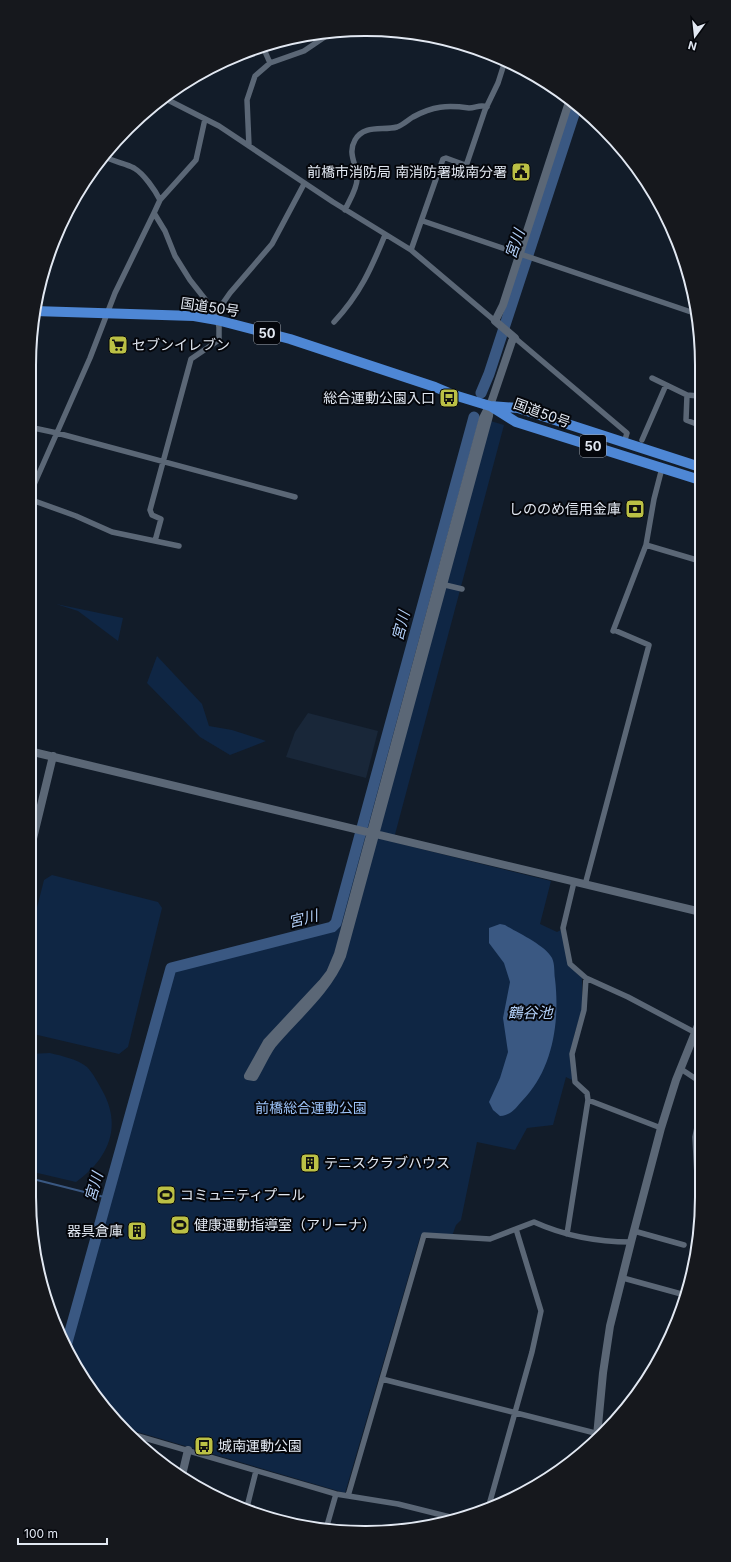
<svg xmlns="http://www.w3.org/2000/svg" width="731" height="1562" font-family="Inter,'Noto Sans JP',sans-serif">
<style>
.built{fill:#192739}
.green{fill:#0f2644}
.water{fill:#3a5882}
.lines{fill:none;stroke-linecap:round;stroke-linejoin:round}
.stream{stroke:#3a5882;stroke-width:2}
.river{stroke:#3a5882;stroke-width:11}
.street{stroke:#5b6776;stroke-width:5.5}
.secondary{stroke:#5b6776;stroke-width:8}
.highway{stroke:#4e87d5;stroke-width:10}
.labels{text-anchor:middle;stroke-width:4;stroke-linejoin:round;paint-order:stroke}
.shield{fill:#04060b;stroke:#9fa4ad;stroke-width:1}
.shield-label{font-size:13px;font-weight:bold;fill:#e2e8f2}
.poi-label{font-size:14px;fill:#e2e8f2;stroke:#04060b;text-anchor:start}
.street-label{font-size:14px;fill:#e2e8f2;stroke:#04060b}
.park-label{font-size:14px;fill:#9bc1f6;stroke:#04060b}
.water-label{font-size:15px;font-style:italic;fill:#b2cff7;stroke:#04060b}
.rim{fill:none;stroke:#e2e8f2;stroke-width:2}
</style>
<rect width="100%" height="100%" fill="#121c29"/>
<path class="built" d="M308,713L378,731L366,778L286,757L295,732Z"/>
<path class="green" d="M477,417L504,425L393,842L551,881L540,924L557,932L561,930L569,965L582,978V1010L574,1036L572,1080L566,1077L553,1125L527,1128L515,1150L477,1142L461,1220L456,1225L452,1236L424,1233L420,1237L345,1493L124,1428C103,1411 80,1377 68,1352L173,969L339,928Z
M56,604L123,618L118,641L78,611Z
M157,656L202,704L209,726L232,730L266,741L230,755L200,737L147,683Z
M52,875L158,902L162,908L128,1047L119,1054L29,1033V939L44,880Z
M50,1053C62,1056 77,1059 87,1067C93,1073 98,1083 102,1090C123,1127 108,1159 76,1182L29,1171V1054Z"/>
<path class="water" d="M500,924L505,925C518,933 545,945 552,958C555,964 554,973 555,979C560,1021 553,1070 522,1101C515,1109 511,1115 500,1116L493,1110L489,1102L500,1078L508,1052L503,1018L510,982L504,963L489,943V928Z"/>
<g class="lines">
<path class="stream" d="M29,1178L108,1198"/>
<path class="river" d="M481,393L489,374L577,105
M66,1346L171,968L332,927L336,923L474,417"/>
<path class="street" d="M263,47L270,63
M164,98L219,126L333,202L411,250L495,321
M249,146L247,100L255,76L270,63L304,51L332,32
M104,156C113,162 125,163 134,168C144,174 155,190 160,200
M345,210C349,201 358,187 357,178C357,164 347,154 355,140C364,124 383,131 397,127C403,125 408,120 413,117C433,106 447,105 469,108C476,108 480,104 487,107
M154,213L165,231L175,256L190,280L216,313L219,327V340L191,359L150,510L152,515L161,519L155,541
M423,221L697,314
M411,250L443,159L446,158L465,165L467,163L485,110L498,83L505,61
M216,313L230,293L272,244L304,184
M334,322C360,294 371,269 385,235
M515,338L627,433L624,443
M652,378L687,395
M699,396L687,395L686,420L699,425
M29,427L57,433L295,497
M642,440L666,385
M29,496L90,358L115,293L154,213L160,200L196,160L205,119
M29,499L76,516L112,532L179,546
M646,545L700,561
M441,584L462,589
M613,631L646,545L654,499L662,468
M574,882L563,928L570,964L586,978L628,997L696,1033
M585,885L649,645L614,630
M681,1069L702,1083
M588,1100L661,1128
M698,1195L695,1137L702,1102
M634,1231L684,1245
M567,1234L588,1100L587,1093L575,1082L572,1054L584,1010L586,978
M623,1278L685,1295
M382,1379L599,1434
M131,1434L336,1494L398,1504L454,1518
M348,1496L424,1235L490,1239L534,1222C565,1236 598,1242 631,1242
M489,1505L532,1352L541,1311L516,1229
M247,1507L256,1471
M326,1529L336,1494"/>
<path class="secondary" d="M490,406L489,416L342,956C327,992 296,1016 272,1045C265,1055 260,1067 254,1077L248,1076L267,1042L323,982L330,973L338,954L483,418L492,400L512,341L515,338L495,321L503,305L570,99
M29,751L701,912
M29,855L53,756
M597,1436L603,1373L610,1326L631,1242L661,1128L676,1080L701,1018
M182,1475L188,1450"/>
<path class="highway" d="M34,311L194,316L217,320L290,339L435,387L454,395L490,406L518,408L700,467
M492,407L516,422L700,480"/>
</g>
<defs>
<symbol id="civic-square" viewBox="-11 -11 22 22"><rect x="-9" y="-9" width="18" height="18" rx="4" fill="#bbc045" stroke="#04060b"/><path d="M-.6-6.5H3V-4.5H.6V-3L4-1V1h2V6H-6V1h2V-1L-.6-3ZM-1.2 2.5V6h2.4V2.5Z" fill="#111"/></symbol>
<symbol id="supermarket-square" viewBox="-11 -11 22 22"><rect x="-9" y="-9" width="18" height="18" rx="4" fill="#bbc045" stroke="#04060b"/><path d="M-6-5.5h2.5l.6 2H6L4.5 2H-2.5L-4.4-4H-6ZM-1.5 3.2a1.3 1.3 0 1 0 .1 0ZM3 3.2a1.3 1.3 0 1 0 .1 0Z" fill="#111"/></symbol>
<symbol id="bus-square" viewBox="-11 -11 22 22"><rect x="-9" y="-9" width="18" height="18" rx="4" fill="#bbc045" stroke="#04060b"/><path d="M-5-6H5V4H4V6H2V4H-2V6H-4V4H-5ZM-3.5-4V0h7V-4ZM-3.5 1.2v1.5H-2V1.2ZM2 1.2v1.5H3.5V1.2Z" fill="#111"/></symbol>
<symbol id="bank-square" viewBox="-11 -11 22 22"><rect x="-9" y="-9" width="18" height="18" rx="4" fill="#bbc045" stroke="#04060b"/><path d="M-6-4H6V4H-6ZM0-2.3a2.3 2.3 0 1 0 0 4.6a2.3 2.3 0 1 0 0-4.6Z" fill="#111"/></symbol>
<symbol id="building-square" viewBox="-11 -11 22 22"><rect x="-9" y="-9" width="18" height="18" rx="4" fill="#bbc045" stroke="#04060b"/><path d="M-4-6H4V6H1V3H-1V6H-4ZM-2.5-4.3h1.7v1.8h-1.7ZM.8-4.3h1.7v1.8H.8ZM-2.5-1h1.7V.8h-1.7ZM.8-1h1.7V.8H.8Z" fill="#111"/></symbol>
<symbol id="stadium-square" viewBox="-11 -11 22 22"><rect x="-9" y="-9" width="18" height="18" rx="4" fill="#bbc045" stroke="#04060b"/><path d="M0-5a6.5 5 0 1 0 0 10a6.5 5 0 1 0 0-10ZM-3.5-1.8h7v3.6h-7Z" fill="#111"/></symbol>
</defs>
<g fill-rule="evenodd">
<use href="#civic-square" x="510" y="161" width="22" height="22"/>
<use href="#supermarket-square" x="107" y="334" width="22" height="22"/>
<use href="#bus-square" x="438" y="387" width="22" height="22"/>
<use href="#bank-square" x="624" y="498" width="22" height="22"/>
<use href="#building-square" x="299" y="1152" width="22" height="22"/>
<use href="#stadium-square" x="155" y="1184" width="22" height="22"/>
<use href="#stadium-square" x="169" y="1214" width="22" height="22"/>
<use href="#building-square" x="126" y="1220" width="22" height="22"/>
<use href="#bus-square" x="193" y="1435" width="22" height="22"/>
</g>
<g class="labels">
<g class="shield">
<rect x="254" y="322" width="26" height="22" rx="3"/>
<rect x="580" y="435" width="26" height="22" rx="3"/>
</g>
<g class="shield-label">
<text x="267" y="338">50</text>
<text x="593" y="451">50</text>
</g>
<g class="poi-label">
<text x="507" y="177" text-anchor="end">前橋市消防局 南消防署城南分署</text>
<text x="132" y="350">セブンイレブン</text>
<text x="435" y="403" text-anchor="end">総合運動公園入口</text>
<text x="621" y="514" text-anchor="end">しののめ信用金庫</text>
<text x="324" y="1168">テニスクラブハウス</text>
<text x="180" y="1200">コミュニティプール</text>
<text x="194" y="1230">健康運動指導室（アリーナ）</text>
<text x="123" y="1236" text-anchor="end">器具倉庫</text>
<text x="218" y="1451">城南運動公園</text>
</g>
<g class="street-label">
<text transform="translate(210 307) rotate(8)" y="5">国道50号</text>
<text transform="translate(542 413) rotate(20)" y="5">国道50号</text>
</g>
<g class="park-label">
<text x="311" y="1113">前橋総合運動公園</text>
</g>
<g class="water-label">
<text transform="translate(515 244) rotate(-71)" y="5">宮川</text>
<text transform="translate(401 626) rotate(-75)" y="5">宮川</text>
<text transform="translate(303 919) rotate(-14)" y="5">宮川</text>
<text x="530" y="1018">鶴谷池</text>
<text transform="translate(94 1187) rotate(-74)" y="5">宮川</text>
</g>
</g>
<path d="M0 0H731V1562H0ZM365 36H366A329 329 0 0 1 695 365V1197A329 329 0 0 1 366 1526H365A329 329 0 0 1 36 1197V365A329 329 0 0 1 365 36Z" fill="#16181d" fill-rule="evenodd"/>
<path class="rim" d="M365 36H366A329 329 0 0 1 695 365V1197A329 329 0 0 1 366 1526H365A329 329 0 0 1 36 1197V365A329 329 0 0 1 365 36Z"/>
<g transform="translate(695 36) rotate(195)" stroke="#04060b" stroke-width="3" paint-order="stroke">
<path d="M0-3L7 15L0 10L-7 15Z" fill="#e2e8f2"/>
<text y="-6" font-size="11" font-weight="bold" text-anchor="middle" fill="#e2e8f2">N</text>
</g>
<path d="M18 1538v6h89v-6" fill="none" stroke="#e2e8f2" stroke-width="2"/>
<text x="24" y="1538" font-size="12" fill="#e2e8f2" stroke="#04060b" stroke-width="3" paint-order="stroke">100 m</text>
</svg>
